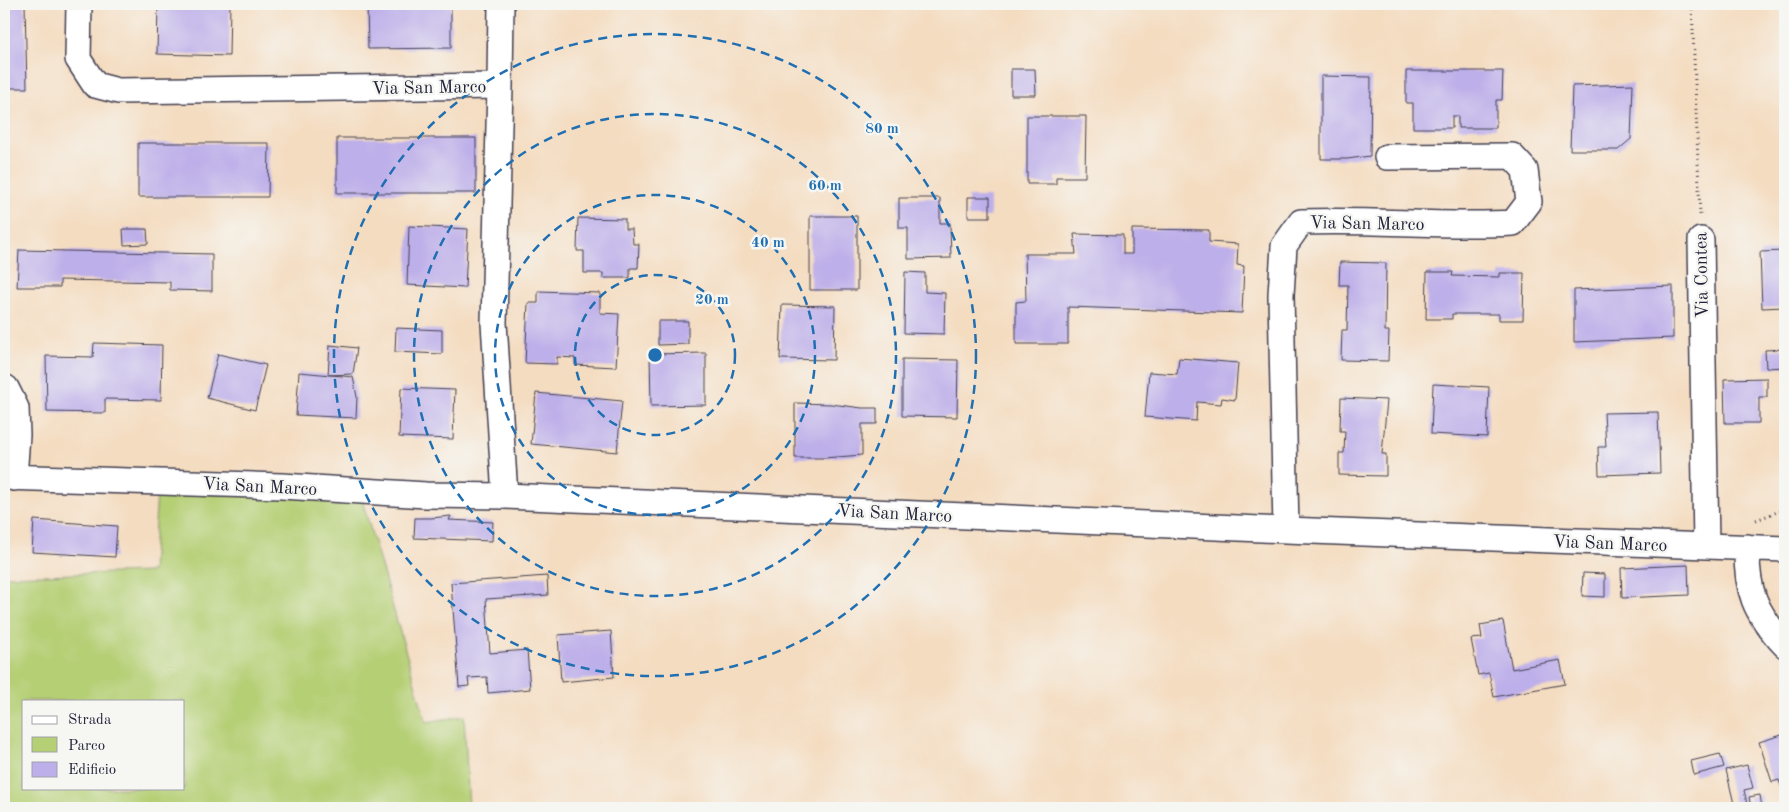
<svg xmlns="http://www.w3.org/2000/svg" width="1789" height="812" font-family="'Old Standard TT',serif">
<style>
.green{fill:#b5cf74;stroke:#6c7858;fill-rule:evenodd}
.building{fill:#bdafe9}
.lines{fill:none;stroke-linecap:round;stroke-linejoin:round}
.minor-casing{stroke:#423e4f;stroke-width:28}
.path{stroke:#423e4f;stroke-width:3;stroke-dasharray:1 4;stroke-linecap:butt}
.minor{stroke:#fff;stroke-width:25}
.ring{fill:none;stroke:#1f6fb2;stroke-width:2.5;stroke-dasharray:9 6}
.labels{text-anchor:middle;stroke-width:5;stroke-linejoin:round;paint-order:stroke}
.street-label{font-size:18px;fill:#22223b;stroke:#f6f6f2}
.centre{fill:#1f6fb2;stroke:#f6f6f2;stroke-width:2.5}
.ring-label{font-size:15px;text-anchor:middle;font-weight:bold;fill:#1f6fb2;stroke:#f6f6f2;stroke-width:5;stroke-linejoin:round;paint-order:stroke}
</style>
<rect width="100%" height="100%" fill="#f6f6f2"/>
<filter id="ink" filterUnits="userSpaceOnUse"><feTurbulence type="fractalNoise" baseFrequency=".02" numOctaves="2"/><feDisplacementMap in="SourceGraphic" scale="10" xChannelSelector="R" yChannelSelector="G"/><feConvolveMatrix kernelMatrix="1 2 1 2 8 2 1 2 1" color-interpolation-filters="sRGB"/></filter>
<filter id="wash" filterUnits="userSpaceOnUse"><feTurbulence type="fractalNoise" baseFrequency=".0096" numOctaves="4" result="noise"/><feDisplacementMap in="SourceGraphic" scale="20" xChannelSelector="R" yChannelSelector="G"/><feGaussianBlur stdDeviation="1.12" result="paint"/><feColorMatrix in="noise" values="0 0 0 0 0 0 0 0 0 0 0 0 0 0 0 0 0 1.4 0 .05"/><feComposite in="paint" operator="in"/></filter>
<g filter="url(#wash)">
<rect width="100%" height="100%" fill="#f4dcc0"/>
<path class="green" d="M157,492L362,500L426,722L464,716L469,808H4V576L152,572ZM24,701H184V788H24Z"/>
<g id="blocks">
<path class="building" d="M4,4H25L27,88H4Z
M158,4H230L229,56L157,54Z
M367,4H451V48L368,49Z
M1011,69H1035L1036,95H1011Z
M1406,71H1503L1502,100H1496V128H1458V116H1452V128H1413V103H1406Z
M1321,76L1371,77L1370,156L1347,159H1321Z
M1633,84L1631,139L1618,150H1570L1572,86Z
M1027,116H1086L1085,177H1056V184H1027Z
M337,138H476V193H337Z
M138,143H269L268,197H138Z
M968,197H990V217H968Z
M899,198H940V223H950L951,258L908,259V228H899Z
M810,216H857V290H810Z
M578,218L625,219V229H632L633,244H639L638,268H630V278H603V273H584V251H577Z
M409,226L468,229L465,288L407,285Z
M123,229H147L148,244L124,245Z
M1132,229L1209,230V242L1238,244L1237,265L1244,266L1242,313L1068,307V344H1016V302L1026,301L1025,254H1076L1074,234L1123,235V254H1132Z
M19,250L212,254V291L170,290V282L60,280V287H17Z
M1785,251V307L1762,308L1760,252Z
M1340,262L1386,263L1385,331H1389L1388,361L1341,360L1342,330H1347L1348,285H1339Z
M905,272L925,273V292L945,293L944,334L904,333Z
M1427,272H1453L1452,276L1500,277V273H1524L1523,320H1499V314H1452V319H1426Z
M1673,286V338L1574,342V290Z
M538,291L600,293V313L619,314L616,367L575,365V358L557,357V364L525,363L528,303H538Z
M782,305L835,306L834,360L780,359Z
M658,321H688V344L658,345Z
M396,328L442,330V354L395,352Z
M94,343L162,345L161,400L105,399V413L47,412L46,356L93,357Z
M330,345L357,348L353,374L328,375Z
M1785,349V367L1766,368L1765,350Z
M706,353V405L651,406L650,354Z
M218,354L266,365L255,410L207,398Z
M1179,358L1238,363L1235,400L1222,398L1221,404L1197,402L1196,421L1145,417L1149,372L1177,374Z
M902,359L958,360L957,417L902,416Z
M299,372L353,377L357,397L356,418L296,415Z
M1767,378V397H1759V423H1725L1724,379Z
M1433,384L1489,387L1487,437L1431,434Z
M401,388L455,390L453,439L399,437Z
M536,393L622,401L617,452L531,444Z
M1341,398L1387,400L1382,454H1386V476L1339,475V453H1344L1345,431H1340Z
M795,403L831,404L862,408H877V424H862V455L824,458H795Z
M1658,412L1660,473L1599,475L1598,447H1606L1604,413Z
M451,516L449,520L493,522L492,541L414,538L415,518H431Z
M34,520L117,526L115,557L32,552Z
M1688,565L1689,595L1622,598L1621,568Z
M1583,573L1605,574V597L1582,596Z
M547,576L548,595L486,599L490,653L527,650L530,689L488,693L487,677L468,678L469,686L459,687L451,583Z
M1503,621L1512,669L1560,660L1565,684L1494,697L1489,673L1478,675L1471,639L1482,638L1480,625Z
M611,631L614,677L561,682L558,635Z
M1785,734V798L1779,780L1772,782L1759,742Z
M1720,754L1724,767L1694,775L1691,761Z
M1747,765L1753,788L1744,790L1748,808H1735L1726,770Z
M1760,795L1762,808H1751L1749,797Z"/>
</g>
</g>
<g filter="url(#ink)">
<use href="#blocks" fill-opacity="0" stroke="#423e4f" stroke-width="1"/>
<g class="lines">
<defs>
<path id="minor" d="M79,4L78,59L95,85L118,91L500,86L494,323L505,496
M500,86L501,4
M1701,240L1706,546
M4,387L6,388L16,408L17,435L14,478
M4,477L282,486L426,495L505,496L1286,530L1785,549
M1286,530L1281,295L1284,246L1301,222C1371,219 1442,227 1513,223L1529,202L1525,170L1512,156L1387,157
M1747,547C1746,590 1755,613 1785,645"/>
</defs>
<use href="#minor" class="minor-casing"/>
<path class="path" d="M1692,4L1700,215
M1756,520L1785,509"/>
<use href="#minor" class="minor"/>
</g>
</g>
<g class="ring">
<circle cx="655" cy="355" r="80"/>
<circle cx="655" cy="355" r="160"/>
<circle cx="655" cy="355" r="241"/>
<circle cx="655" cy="355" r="321"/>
</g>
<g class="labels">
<g class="street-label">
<text transform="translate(429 87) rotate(-1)" y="6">Via San Marco</text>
<text transform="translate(1367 223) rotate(1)" y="6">Via San Marco</text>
<text transform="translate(1701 275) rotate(-91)" y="6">Via Contea</text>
<text transform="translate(260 486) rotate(3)" y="6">Via San Marco</text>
<text transform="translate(895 513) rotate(3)" y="6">Via San Marco</text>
<text transform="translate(1610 543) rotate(2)" y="6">Via San Marco</text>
</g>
</g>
<circle cx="655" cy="355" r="8" class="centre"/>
<g class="ring-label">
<text x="882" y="133">80 m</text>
<text x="825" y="190">60 m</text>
<text x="768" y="247">40 m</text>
<text x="712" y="304">20 m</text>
</g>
<rect width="1789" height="812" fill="none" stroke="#f6f6f2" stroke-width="20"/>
<rect x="22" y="700" width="162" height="90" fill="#f6f6f2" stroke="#a1a1a9"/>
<rect x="32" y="716" width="25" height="8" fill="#ffffff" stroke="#a1a1a9"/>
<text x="68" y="724" font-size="15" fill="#22223b">Strada</text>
<rect x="32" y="737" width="25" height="15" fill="#b5cf74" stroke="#a1a1a9"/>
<text x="68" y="750" font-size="15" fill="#22223b">Parco</text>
<rect x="32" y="762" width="25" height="15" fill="#bdafe9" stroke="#a1a1a9"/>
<text x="68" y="774" font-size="15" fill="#22223b">Edificio</text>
</svg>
